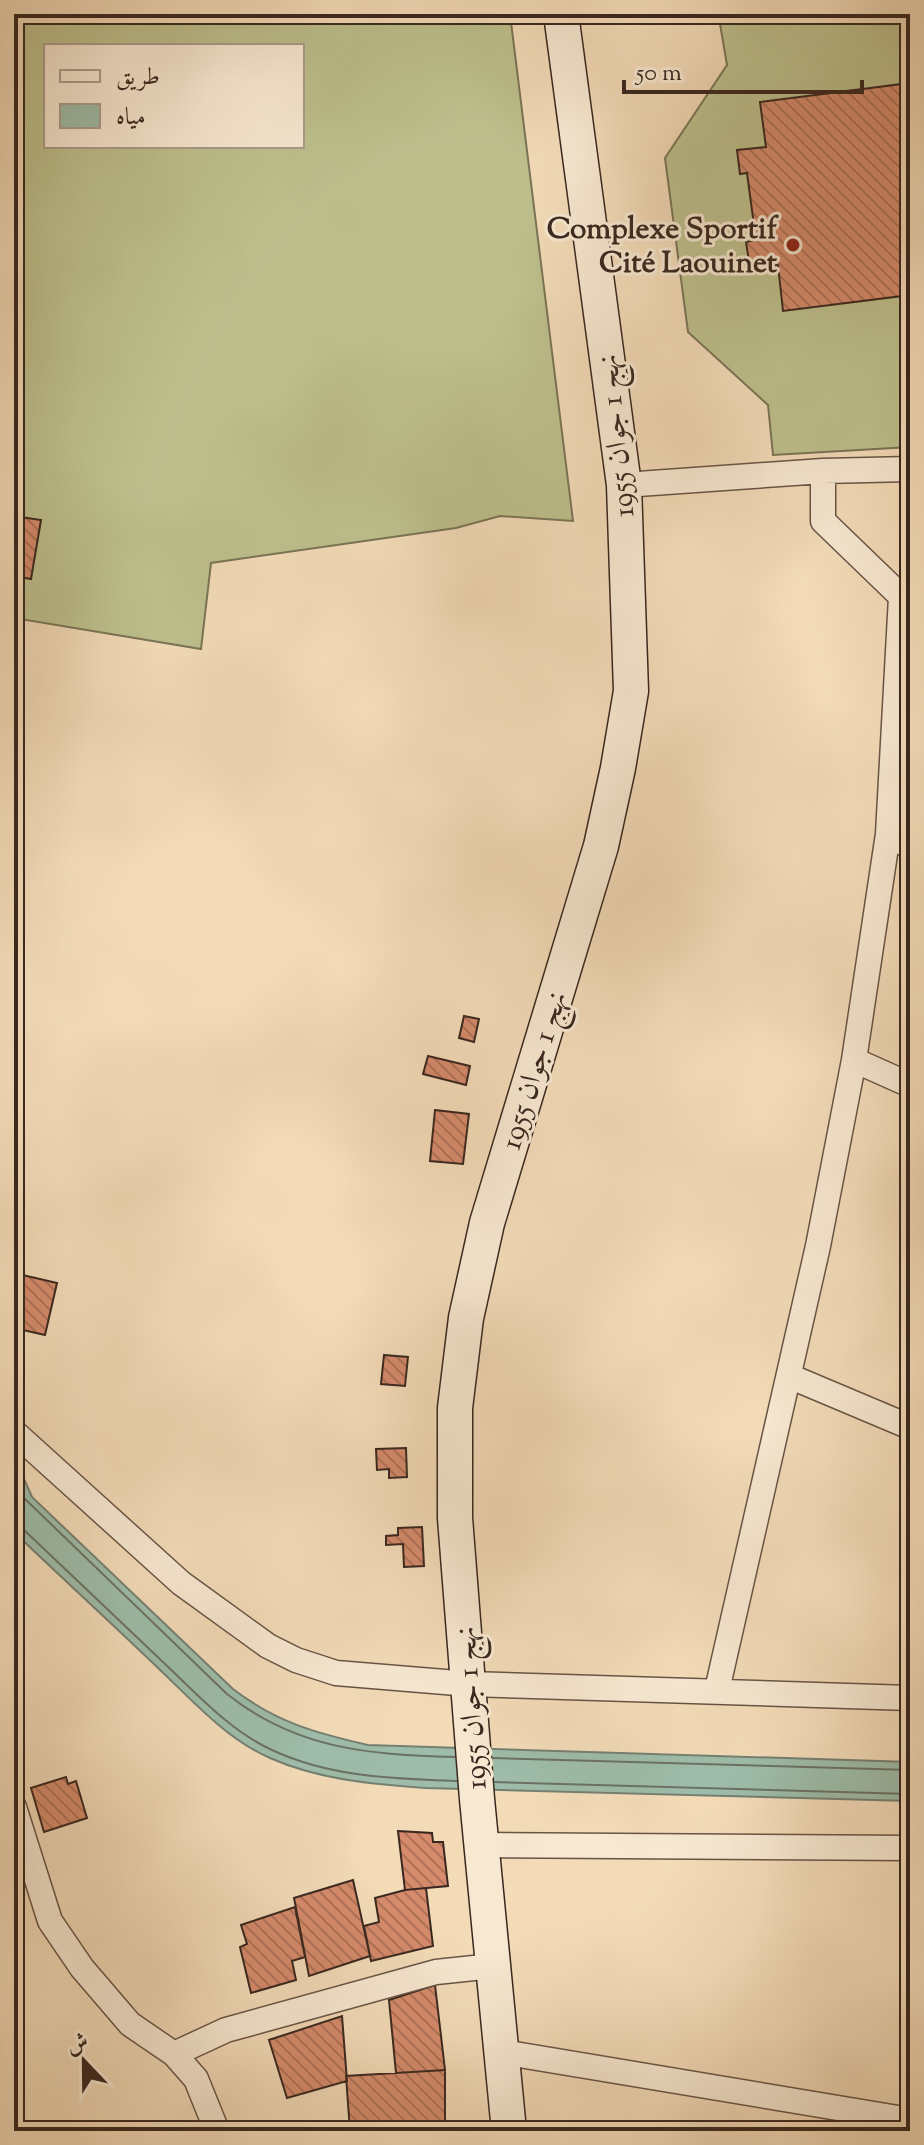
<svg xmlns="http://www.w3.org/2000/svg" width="924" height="2145" font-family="'Sorts Mill Goudy',Amiri,serif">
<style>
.pitch{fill:#bdc08d;stroke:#7b7456;stroke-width:2;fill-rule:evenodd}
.water{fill:#9dbca9;stroke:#758072;stroke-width:2}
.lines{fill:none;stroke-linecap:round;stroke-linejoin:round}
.shore{stroke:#6b7264;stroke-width:2}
.building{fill:url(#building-back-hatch);stroke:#39271f;stroke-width:2}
.street-casing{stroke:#685445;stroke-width:27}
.secondary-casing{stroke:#39271f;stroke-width:37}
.street{stroke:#f7e8d1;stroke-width:24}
.secondary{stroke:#f7e8d1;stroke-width:34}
.poi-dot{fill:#8f2418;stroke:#f7e8d1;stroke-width:3}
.labels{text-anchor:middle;stroke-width:6;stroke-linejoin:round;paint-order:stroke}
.poi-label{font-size:30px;font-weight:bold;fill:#39271f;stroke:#f7e8d1;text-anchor:end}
.street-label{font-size:30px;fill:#39271f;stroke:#f7e8d1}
</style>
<defs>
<pattern id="building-back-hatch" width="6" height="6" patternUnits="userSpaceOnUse" patternTransform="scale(2)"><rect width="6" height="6" fill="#d68b6c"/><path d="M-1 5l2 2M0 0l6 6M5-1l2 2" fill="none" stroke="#af7258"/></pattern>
</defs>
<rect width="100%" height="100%" fill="#f3dbb8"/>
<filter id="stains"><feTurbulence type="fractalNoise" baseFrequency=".0025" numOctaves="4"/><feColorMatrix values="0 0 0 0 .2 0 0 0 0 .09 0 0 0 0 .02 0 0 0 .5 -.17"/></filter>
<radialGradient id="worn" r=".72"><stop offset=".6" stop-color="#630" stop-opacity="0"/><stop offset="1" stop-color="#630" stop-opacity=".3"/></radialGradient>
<path class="pitch" d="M14,14H510L573,521L500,516L456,528L211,563L201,649L14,618ZM46,46H302V146H46Z
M751,14H910V447L773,455L768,405L688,332L665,158L727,65L719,18Z"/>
<path class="water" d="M24,1479L32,1497L233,1689C276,1722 315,1733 368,1745L910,1762V1801L425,1788C372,1784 320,1780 270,1758C226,1739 191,1699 156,1666C109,1621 61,1577 14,1532V1494Z"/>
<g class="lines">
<path class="shore" d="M14,1497L24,1498L227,1694C296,1749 370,1755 455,1757
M14,1527L23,1529C70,1574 117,1618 164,1663C197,1694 230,1731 272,1750C329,1777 395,1779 457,1781
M493,1758L910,1770
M495,1782L910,1794"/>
</g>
<path class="building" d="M910,83V295L783,311L778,265L750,268L746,242L756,240L747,173L740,174L737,150L766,147L760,102Z
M14,516L41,520L31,579L14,576Z
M464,1016L479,1019L474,1042L459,1038Z
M428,1056L470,1066L466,1085L423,1074Z
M435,1110L469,1114L463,1164L430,1161Z
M14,1273L57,1283L45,1335L14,1328Z
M384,1355L408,1357L405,1386L381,1384Z
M406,1448L407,1477L389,1478V1469L377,1470L376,1449Z
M422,1527L424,1566L404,1567L403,1544L386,1545V1536L398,1535V1528Z
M66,1777L68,1784L76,1781L87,1818L44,1832L31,1788Z
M398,1831L432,1833L433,1842H443L448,1886L405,1890Z
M353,1880L370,1956L309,1976L294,1898Z
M426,1888L433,1946L371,1961L364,1926L379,1922L375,1898L405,1890Z
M295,1907L305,1957L292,1961L296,1980L251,1993L240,1947L247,1944L241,1925Z
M435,1985L445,2070L396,2073L389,2000Z
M342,2016L347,2081L287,2098L269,2040Z
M445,2070V2131H350L346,2076Z"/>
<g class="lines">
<defs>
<path id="street" d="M823,471V521L910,605
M624,485L823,471L910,469
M888,834L910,847
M854,1060L910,1085
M789,1376L910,1427
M14,1432L181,1583L268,1646L296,1660L336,1673L469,1684L910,1698
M717,1690L818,1246L854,1060L888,834L901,597
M14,1807L50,1921L82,1968L130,2024L174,2054L196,2079L217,2131
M482,1845L910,1848
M502,2052L910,2120
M174,2054L226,2030L436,1972L493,1966"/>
<path id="secondary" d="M509,2131L477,1799L455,1518V1408L466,1318L487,1223L601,846L618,768L631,691L624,485L561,14"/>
</defs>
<use href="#street" class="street-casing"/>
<use href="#secondary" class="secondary-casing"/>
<use href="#street" class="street"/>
<use href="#secondary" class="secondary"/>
</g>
<circle class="poi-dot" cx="793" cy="245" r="8"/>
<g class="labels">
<g class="poi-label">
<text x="777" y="238">Complexe Sportif<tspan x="777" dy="34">Cité Laouinet</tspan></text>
</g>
<g class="street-label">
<text transform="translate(615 436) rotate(-96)" y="10">نهج 1 جوان 1955</text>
<text transform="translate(533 1070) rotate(-73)" y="10">نهج 1 جوان 1955</text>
<text transform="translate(470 1708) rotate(-94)" y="10">نهج 1 جوان 1955</text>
</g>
</g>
<rect width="924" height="2145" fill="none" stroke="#f3dbb8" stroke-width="48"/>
<rect x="16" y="16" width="892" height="2113" fill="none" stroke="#39271f" stroke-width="4"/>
<rect x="24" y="24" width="876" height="2097" fill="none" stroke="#39271f" stroke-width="2"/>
<rect x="44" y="44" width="260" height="104" fill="#f7e8d1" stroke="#ab9b8a" stroke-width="2"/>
<rect x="60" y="70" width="40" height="12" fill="#f7e8d1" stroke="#ab9b8a" stroke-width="2"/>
<text x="116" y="84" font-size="24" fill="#39271f">طريق</text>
<rect x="60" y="104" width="40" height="24" fill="#9dbca9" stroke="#ab9b8a" stroke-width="2"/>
<text x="116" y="124" font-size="24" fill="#39271f">مياه</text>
<g transform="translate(84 2061) rotate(338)" stroke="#f7e8d1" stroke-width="6" paint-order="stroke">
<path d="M0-6L14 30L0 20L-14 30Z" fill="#39271f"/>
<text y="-12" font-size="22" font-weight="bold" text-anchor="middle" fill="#39271f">ش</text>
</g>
<path d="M624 80v12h238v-12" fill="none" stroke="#39271f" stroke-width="4"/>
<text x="636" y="80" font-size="24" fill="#39271f" stroke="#f7e8d1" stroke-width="6" paint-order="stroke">50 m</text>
<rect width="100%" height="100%" filter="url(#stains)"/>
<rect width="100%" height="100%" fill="url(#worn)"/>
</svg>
